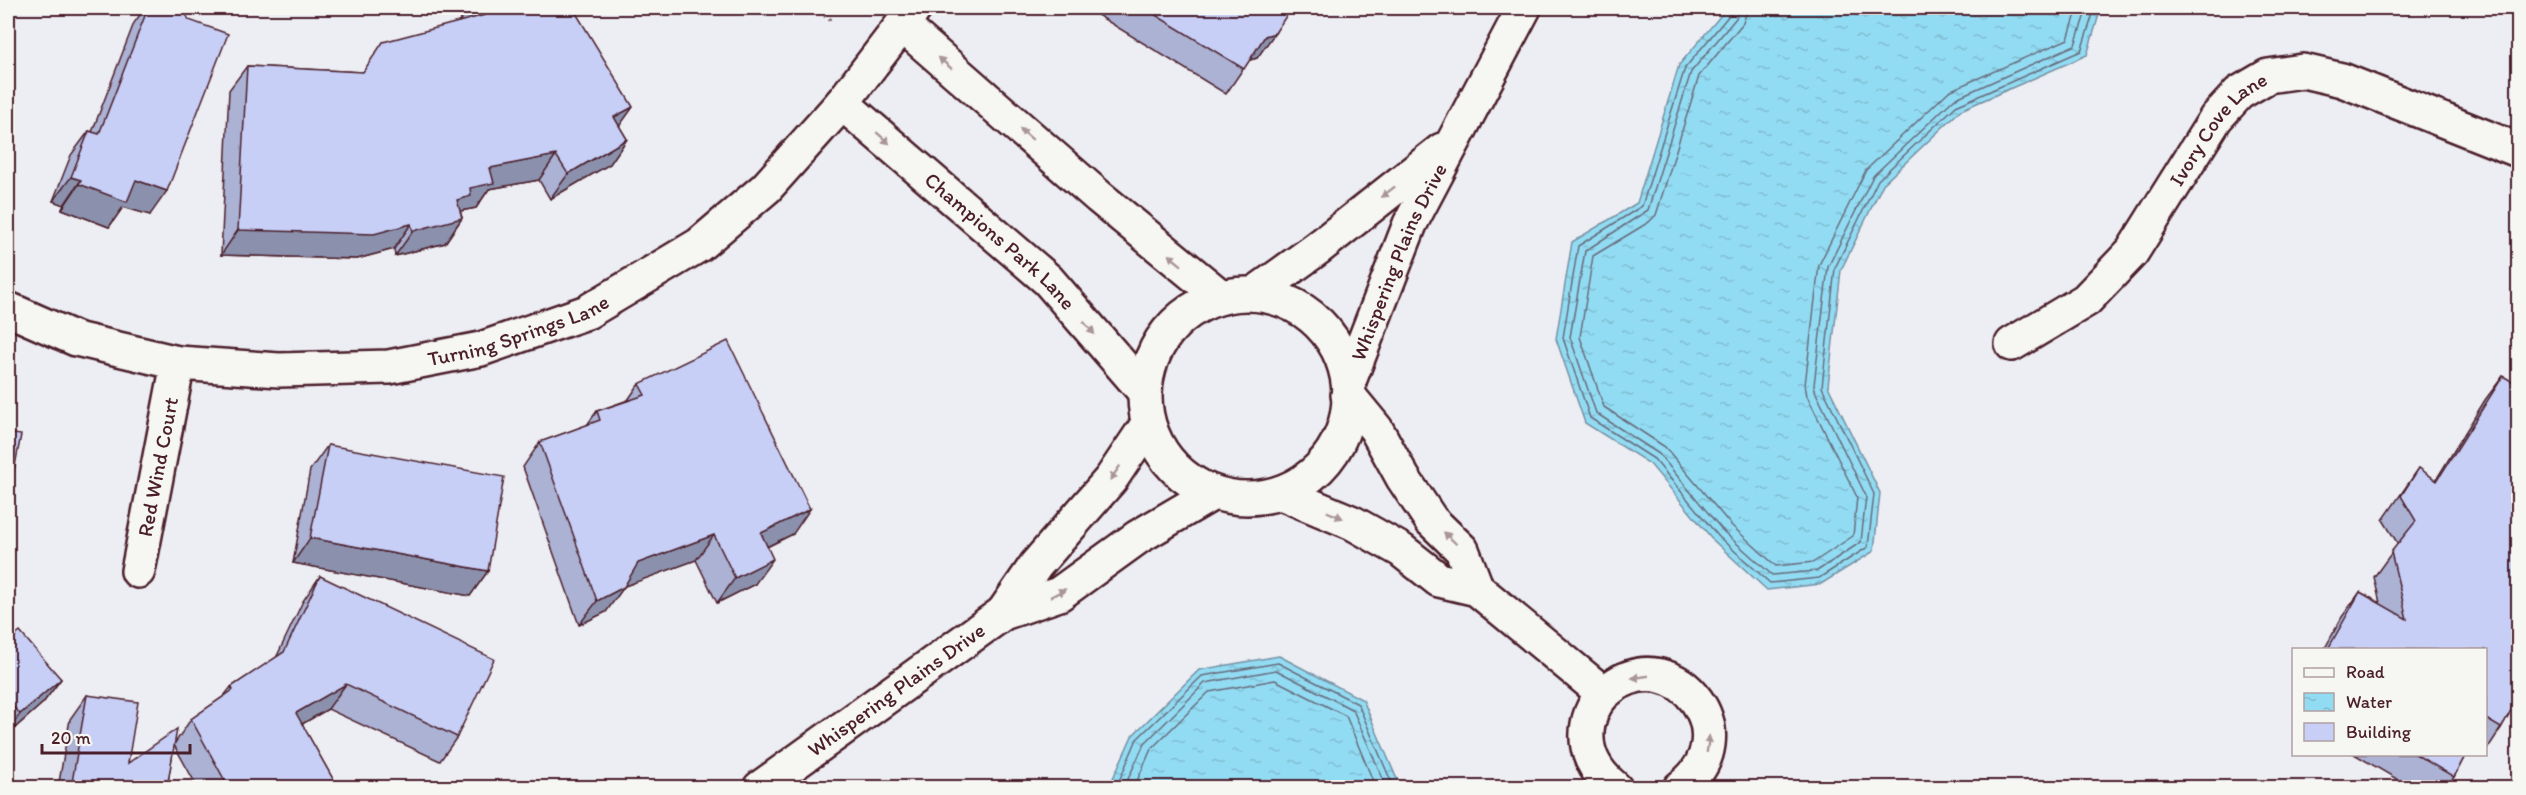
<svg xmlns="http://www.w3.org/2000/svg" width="2526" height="795" font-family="Itim,sans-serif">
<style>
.water{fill:url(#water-ripples);stroke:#7590a3;stroke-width:1.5}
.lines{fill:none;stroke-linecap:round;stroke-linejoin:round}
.shore{stroke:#676b7b;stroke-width:1.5}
.minor-casing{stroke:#4a1f2b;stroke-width:38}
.path{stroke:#4a1f2b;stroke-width:4;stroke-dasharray:1.5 4.5;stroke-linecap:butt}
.minor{stroke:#f6f6f2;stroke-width:33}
.wall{fill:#abb2d4;stroke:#4a1f2b;stroke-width:1.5}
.shaded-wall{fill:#8b91ad;stroke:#4a1f2b;stroke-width:1.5}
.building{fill:#c7cff7;stroke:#4a1f2b;stroke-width:1.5}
.oneway{fill:#a99598}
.labels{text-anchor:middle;stroke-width:4.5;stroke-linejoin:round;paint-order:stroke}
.street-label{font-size:21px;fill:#4a1f2b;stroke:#f6f6f2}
</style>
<defs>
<pattern id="water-ripples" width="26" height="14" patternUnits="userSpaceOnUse" patternTransform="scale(1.5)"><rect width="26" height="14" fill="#92dcf3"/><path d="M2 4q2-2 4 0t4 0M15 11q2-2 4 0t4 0" fill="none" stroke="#7fbcd0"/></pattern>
</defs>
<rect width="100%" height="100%" fill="#edeef3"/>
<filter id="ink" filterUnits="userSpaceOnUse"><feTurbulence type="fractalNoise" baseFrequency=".0167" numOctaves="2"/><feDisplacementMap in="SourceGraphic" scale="12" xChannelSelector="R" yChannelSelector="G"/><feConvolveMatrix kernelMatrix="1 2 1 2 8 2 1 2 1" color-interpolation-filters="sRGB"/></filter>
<g filter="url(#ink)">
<path class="water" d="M1727,8H2101L2087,55L1961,110L1883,184L1841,270L1828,386L1880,493L1874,551L1821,584L1767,590L1714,541L1650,464L1585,423L1556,339L1572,242L1637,203L1679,65Z
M1279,656L1363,700L1396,777L1404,787H1109L1132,736L1199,670Z"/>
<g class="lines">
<path class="shore" d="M1731,8L1730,14L1685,68L1642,206L1578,246L1563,338L1590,418L1654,459L1719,537L1770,583L1819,578L1868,547L1874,494L1822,387L1835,268L1878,180L1956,106L2081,51L2095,8
M1739,8L1736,18L1691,72L1648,210L1585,251L1570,337L1596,413L1659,454L1724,532L1772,575L1817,571L1861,542L1866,496L1816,393L1814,385L1828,267L1873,176L1954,99L2075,45L2087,8
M1748,8L1743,23L1699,76L1656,215L1649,222L1593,256L1580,337L1604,407L1665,447L1731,525L1776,566L1814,562L1853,536L1857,497L1807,396L1805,385L1819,265L1866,170L1949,91L2068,39L2078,8
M1116,788L1137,739L1202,676L1278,663L1358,704L1390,779L1397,788
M1124,788L1144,744L1205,683L1276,670L1353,710L1387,788
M1134,788L1151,749L1209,692L1275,680L1346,716L1376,788"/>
<defs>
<g id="minor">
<path d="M902,25L1099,197L1221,297"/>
<path id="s1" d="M842,103L1048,280L1144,391"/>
<path d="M1254,294L1318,248L1442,150"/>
<circle cx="1247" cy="396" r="102"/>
<path id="s2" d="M8,309L76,339L178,363L279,370L389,367L481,349L587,312L699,245L766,188L842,103L915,8"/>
<path id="s3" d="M2012,344L2086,300L2132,252L2216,118L2239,93L2268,76L2303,71L2342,80L2518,150"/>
<path id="s4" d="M1349,381L1410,224L1524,8"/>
<path d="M1348,395L1376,429L1403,478L1431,520L1462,550L1477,589"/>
<path d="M1281,493L1353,523L1401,550L1439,580L1477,589L1603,693"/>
<path id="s5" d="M138,571L178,363"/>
<path d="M1003,613L1036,565L1111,479L1148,424"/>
<path id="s6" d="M760,788L1003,613L1059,594L1138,537L1213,493"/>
<path d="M1615,788C1595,772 1583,750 1588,724C1591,709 1599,696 1612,687C1677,640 1750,737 1680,788"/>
</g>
</defs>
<use href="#minor" class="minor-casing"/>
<path class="path" d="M815,8L832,21"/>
<use href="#minor" class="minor"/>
</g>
<path class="wall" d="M145,8H178L150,215L123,207L109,227L62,209L64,205L53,201L71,155L89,131L92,132L134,23Z
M469,8H573L619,126L627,139L610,164L550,199L539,180L489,189L476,208L460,211L462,218L445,243L395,256L394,249L357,259L221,255L229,90L247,66L363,72L459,22Z
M1086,8H1290L1257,58L1249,60L1226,94Z
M2503,376L2516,385L2518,381V698L2501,728L2486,751V650H2324L2342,617L2360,592L2380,603L2374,577L2398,544L2383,520L2419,468L2436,480L2485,400Z
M639,384L793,534L767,547L755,584L717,603L696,560L624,586L606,612L579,625L523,467L540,442L587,425L597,411L628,400Z
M328,445L488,571L470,596L293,563L310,470Z
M320,576L457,737L440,761L328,709L302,724L338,788H198L174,745L167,788H58L70,719L87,695L128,763L175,743L191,719L224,696L231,687L276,658L303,601Z
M8,642L61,679L43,703L8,734Z
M2354,754H2466L2454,777L2446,788H2412Z"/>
<path class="shaded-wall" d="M1275,33L1257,58L1247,61L1265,36Z
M633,107L615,132L614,117Z
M627,139L610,164L550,199L568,174Z
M556,155L539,180L489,189L476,208L460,211L462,218L445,243L395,256L413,231L470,188L490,168Z
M71,177L81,180L64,205L53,201Z
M136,180L167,191L150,215L123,207L109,227L62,209L79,184Z
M411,224L394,249L357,259L221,255L238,230Z
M810,509L793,534L743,558L761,533Z
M714,535L696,560L620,588L638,563Z
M310,538L488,571L470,596L293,563Z
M773,559L755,584L717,603L735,578Z
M624,587L606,612L579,625L597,601Z
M61,679L43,703L8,734V731L20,714Z
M346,684L328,709L278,738L296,713Z"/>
<path class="building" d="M148,8H178L184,10L189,20L228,34L167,191L136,180L127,202L79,184L81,180L71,177L89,131L99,134Z
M480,8H573L633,107L614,117L627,139L568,174L556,155L490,168L494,183L470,188L471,196L457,200L462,218L413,231L411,224L374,234L238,230L247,66L363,72L383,42L485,15Z
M1144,8H1290V10L1275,33L1265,36L1244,69Z
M728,341L810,509L761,533L773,559L735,578L714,535L638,563L624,587L597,601L540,442L600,420L597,411L645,395L639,384Z
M2503,376L2518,385V384V698L2501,728L2486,719V650L2328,649L2360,592L2407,619L2391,552L2416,521L2401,496L2419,468L2437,481Z
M8,433L21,435L11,486L8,485Z
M328,445L504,477L488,571L310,538Z
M320,576L494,659L457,737L346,684L296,713L338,788H229L191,719L233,690L231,687L284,652Z
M20,632L61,679L20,714L12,705L8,709V642Z
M87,695L138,702L128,763L177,729L167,788H71Z
M2415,754H2466L2454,777Z"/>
<defs><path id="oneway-solid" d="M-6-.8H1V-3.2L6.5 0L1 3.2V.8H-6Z" transform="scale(1.5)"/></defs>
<g class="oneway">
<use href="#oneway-solid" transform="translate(945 63) rotate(-139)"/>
<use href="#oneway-solid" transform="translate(1026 134) rotate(-139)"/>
<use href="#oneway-solid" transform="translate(883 138) rotate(41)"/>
<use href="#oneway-solid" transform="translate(1388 192) rotate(142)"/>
<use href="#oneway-solid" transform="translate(1175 260) rotate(-141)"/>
<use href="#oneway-solid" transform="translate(1089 328) rotate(49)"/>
<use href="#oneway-solid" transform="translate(1115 473) rotate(125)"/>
<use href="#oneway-solid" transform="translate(1335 515) rotate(23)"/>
<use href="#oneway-solid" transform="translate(1450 538) rotate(-136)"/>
<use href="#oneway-solid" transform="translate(1058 593) rotate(-27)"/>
<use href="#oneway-solid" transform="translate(1640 677) rotate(172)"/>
<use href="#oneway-solid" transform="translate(1708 744) rotate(-82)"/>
</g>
</g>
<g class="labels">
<g class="street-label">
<text dy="7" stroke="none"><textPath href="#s3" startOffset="304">Ivory Cove Lane</textPath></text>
<text dy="7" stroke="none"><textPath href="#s1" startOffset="210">Champions Park Lane</textPath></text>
<text dy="7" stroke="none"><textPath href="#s4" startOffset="129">Whispering Plains Drive</textPath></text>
<text dy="7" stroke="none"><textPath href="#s2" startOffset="525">Turning Springs Lane</textPath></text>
<text dy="7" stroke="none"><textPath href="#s5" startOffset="106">Red Wind Court</textPath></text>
<text dy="7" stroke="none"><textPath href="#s6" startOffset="168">Whispering Plains Drive</textPath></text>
</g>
</g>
<rect width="2526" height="795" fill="none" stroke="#f6f6f2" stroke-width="30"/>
<rect x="15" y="15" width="2496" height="765" fill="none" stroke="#4a1f2b" stroke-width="2" filter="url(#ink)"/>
<rect x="2292" y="648" width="195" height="108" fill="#f6f6f2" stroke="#b1a0a2" stroke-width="1.5"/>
<rect x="2304" y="668" width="30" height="9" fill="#f6f6f2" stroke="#b1a0a2" stroke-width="1.5"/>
<text x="2346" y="678" font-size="18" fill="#4a1f2b">Road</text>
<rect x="2304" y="693" width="30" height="18" fill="url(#water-ripples)" stroke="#b1a0a2" stroke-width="1.5"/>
<text x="2346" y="708" font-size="18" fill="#4a1f2b">Water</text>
<rect x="2304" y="723" width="30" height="18" fill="#c7cff7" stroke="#b1a0a2" stroke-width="1.5"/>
<text x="2346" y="738" font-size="18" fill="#4a1f2b">Building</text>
<path d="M42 744v9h148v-9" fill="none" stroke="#4a1f2b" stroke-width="3"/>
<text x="51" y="744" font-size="18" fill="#4a1f2b" stroke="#f6f6f2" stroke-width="4.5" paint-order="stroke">20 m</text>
</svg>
